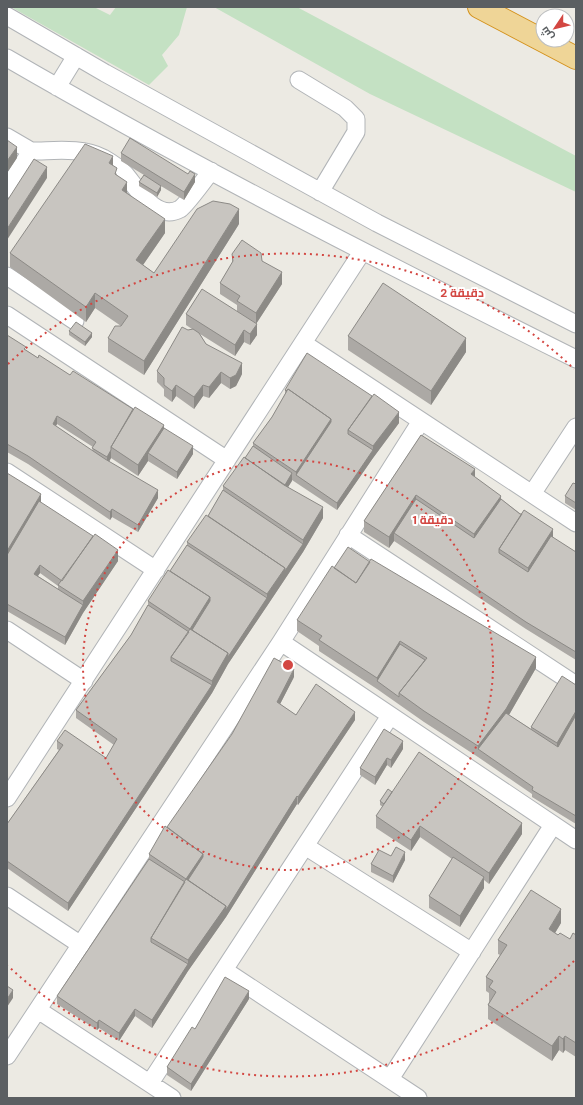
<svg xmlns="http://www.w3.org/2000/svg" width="583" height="1105" font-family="'DM Sans',Cairo,sans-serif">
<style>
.green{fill:#c4e1c3}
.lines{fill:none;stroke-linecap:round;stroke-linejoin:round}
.minor-casing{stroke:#b1b4b7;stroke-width:19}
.highway-casing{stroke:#d4921c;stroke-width:24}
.minor{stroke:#fff;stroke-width:17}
.highway{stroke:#efd597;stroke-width:22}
.wall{fill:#aca9a5;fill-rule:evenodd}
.shaded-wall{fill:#8c8a86}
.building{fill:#c8c5c0;stroke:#8c8a86}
.ring{fill:none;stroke:#d34742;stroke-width:2;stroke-dasharray:2 4}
.centre{fill:#d34742;stroke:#fff;stroke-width:2}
.ring-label{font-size:12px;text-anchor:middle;font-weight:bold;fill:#d34742;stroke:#fff;stroke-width:4;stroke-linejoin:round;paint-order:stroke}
</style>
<rect width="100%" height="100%" fill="#eceae3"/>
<path class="green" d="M11,7H94L110,15L116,7H187L179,35L162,55L168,66L149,85Z
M214,7H297L576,156V192L370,94Z"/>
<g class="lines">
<defs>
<path id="minor" d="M7,16L105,73L377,223L576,324
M7,58C193,166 384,263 576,359
M299,80L345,108L356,119V132L320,192
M57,87L76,56
M7,137L31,151L7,189
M31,151C55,151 81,147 103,158C110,162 120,169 125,174C137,188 156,222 180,209C186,205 205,179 211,171
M7,276L75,321
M7,315L227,460
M303,343L576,523
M7,472L156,570
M532,494L576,427
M348,535L576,685
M7,630L84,681
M281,642L576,840
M7,798L362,252
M305,846L472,952
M7,896L81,945
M224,970L418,1098
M38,1010L172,1098
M7,1056L281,642L421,421
M390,1079L553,825
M150,1083L390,716"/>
<path id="highway" d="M479,7L576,58"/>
</defs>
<use href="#minor" class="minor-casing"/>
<use href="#highway" class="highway-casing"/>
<use href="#minor" class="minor"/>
<use href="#highway" class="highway"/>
</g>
<path class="wall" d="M121,153L195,182L184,200L161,186V190L157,197L139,186V182L144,175L121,161Z
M113,166L117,175L127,193L165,233L143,265L154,273L239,224L144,375L108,352V338L121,326L95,308L86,322L10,267V253Z
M232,254L262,261L282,284L256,324L257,335L250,345L244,342L235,356L200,334L206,344L242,374L236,386L230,389L221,383L209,398L203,396L194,409L176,396L172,402L164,396V389L157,382V371L188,330L192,329L186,325V314L237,312V305L220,294V283L232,263Z
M69,331L92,337L85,346L69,335Z
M7,335L26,350L38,358L133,409L164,428L193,454L177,479L148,461L138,476L111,458L109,462L158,498L138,532L112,517L110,520L28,464L7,452ZM57,424L93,447L92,451L56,426Z
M348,336L466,352L431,405L348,350Z
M285,390L399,423L373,458L337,510L292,480L288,487L323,518L303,552L267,606L228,664L212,693L68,911L7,868V824L59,750L57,749V741L106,758L114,745L76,718V710L131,635L148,605V601L170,571L187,545V542L208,516L223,490V486L245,458L253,446V443L272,417L285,394Z
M421,435L475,477L501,499L553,538L576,552V660L526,629L394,541L389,548L364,532V521Z
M7,473L41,503L118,561L83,613L65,645L7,611ZM40,573L58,586V589L38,576Z
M576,484V510L565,503V496Z
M297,620L536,668L509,715L531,729V727L576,685V824L532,797V794L478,757L424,722L377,689L319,651V646L297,631Z
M294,677L280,704L296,715L355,720L298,805L297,804L226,917L188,971L152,1028L135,1016L119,1041L99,1028L97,1030L57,1004V996L149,859V854L167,827Z
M403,749L391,768L387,765L375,785L360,775V768Z
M392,792L522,834L489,884L484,880V888L460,927L429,908V896L452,859L420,837L411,851L376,828V816L383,807L380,805V801Z
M391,856L405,860L393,883L371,872V864Z
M561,923L555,933L558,935L570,939L576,935V1057L565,1050L563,1053L559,1050L552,1061L488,1019V1005L489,1002V993L486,991V977L500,955L498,954V940Z
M249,999L191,1091L167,1075V1067L195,1029Z"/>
<path class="shaded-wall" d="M17,147V158L7,173V161Z
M113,156V170L109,163Z
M47,167V178L7,240V229Z
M195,174V182L184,200V192Z
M127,182V196L122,190Z
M161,186V190L157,197V193Z
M239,209V224L144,375V361Z
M165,219V233L136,275V260Z
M282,272V284L256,324V313Z
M95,293V308L86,322V307Z
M257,324V335L250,345V334Z
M244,330V342L235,356V345Z
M92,333V337L85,346V342Z
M466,338V352L431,405V391Z
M242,363V374L236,386L230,389V378Z
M221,372V383L209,398V387Z
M176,385V396L172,402V391Z
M203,385V396L194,409V397Z
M399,412V423L373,458L337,510V503L373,450V446Z
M57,416V424L53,431V424Z
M331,419V430L296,475V472Z
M164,425V436L148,453V461L138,476V465Z
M193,446V454L177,479V472Z
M111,450V458L107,465V457Z
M475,469V480L471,474Z
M292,473V481L283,495V487Z
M158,490V498L138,532V525Z
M41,494V505L7,563V551Z
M416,495V507L394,533V541L389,548V537Z
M501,496V507L474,545V534Z
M323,507V518L303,552V540Z
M112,509V517L110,520V512Z
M553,529V541L528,579V568Z
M303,544V552L267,606L228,664L212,693L68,911V903L212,685V681L228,653L267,598V594L285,568Z
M118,550V561L83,613V601Z
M40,565V573L34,581V574Z
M210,597V608L194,635L190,629Z
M83,605V613L65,645V637Z
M400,641V652L377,681V678Z
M536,657V668L506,720L478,749V746Z
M294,669V677L277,710V702Z
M576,711V722L557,754V743Z
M355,712V720L298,805V797Z
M403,741V749L391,768V760Z
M387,758V765L375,785V777Z
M297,796V804L226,917L188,971L152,1028V1020L188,964V960Z
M522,823V834L489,884V873Z
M420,826V837L411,851V840Z
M405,852V860L393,883V876Z
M203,854V865L190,885L186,879Z
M484,877V888L460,927V916Z
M561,909V923L549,943V929Z
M13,990V998L7,1007V999Z
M249,991V999L191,1091V1084Z
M135,1009V1016L119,1041V1033Z
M99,1020V1028L97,1030V1023Z
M559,1036V1050L552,1061V1046Z
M565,1036V1050L563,1053V1039Z"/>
<path class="building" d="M130,138L188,174L190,171L195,174L184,192L121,153Z
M7,140L17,147L7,161Z
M85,144L113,156L109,163L117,168L115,174L127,182L122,190L165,219L136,260L154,273L197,209L213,201L230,204L239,209L144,361L108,338L115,326H121L128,316L95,293L86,307L10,253Z
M34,159L47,167L7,229V201Z
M144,175L161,186L157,193L139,182Z
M242,240L261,253L262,261L282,272L256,313L237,301L240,296L220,283L233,261L232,254Z
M383,283L466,338L431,391L348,336Z
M202,289L257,324L250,334L244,330L235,345L186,314Z
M76,322L92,333L85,342L69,331Z
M182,327L188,330L193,329L199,333L206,344L242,363L236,375L230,378L221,372L209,387L203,385L194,397L176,385L172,391L164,385V378L157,371Z
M7,335L26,347L24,349L38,358L39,355L70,375L73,371L133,409L111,447V450L107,457L92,448L96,442L72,425L57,416L53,424L105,459L158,490L138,525L112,509L110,512L28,456L7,444Z
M307,353L372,396L348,430V434L373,450L337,503L296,475L331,422V419L288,389L286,391L285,390Z
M288,389L331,419L296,472L253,443L272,417Z
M374,394L399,412L373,446L348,430Z
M135,407L164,425L138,465L111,447Z
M164,428L193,446L177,472L148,453Z
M421,435L475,469L471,474L501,496L474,534L416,495L389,537L364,521Z
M253,446L292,473L285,485L245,458Z
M244,457L284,485L323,507L303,540L223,486Z
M7,473L41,494L7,551Z
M573,483L576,484V503L565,496Z
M223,490L303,544L285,571V568L208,516Z
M416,499L474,538L501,499L520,514H522L499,549V553L528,572L551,536L576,552V652L526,622L394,533Z
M39,501L93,536L62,581L40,565L34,574L83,605L65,637L7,604V555Z
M524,510L553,529L528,568L499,549Z
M206,515L285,568L267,594L187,542Z
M95,534L118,550L83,601L58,585Z
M187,545L267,598L228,657V653L192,630L210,601V597L170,571Z
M348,547L370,562L356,583L334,568Z
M371,559L536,657L506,709L478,746L424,711L399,693L427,658L400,641L377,678L319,640L322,636L297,620L332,566L356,583Z
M168,570L210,597L190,629L148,601Z
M148,605L189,632L171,657V661L212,685L68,903L7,861V824L63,745L57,741L65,730L106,758L117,739L76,710L131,635Z
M190,629L228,653L212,681L171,657Z
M400,644L425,660L399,693V697L377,681Z
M274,658L294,669L277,702L296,715L316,684L355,712L298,797L297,796L226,910V906L188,880L203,857V854L167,827L232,734Z
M562,676L576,685V711L557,743L531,727Z
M506,713L558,747L576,715V816L532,790L533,787L478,749Z
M384,729L403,741L391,760L387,758L375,777L360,768Z
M419,752L522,823L489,873L420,826L411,840L376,816Z
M388,789L392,792L384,804L380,801Z
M165,826L203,854L186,879L226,906L188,960L151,938L186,879L149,854Z
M396,847L405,852L393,876L371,864L379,850L391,856Z
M453,857L484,877L460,916L429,896Z
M149,859L185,882L151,938V942L188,964L152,1020L135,1009L119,1033L99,1020L97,1023L57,996Z
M531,890L561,909L549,929L558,935L560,933L570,939L573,933L576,935V1043L565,1036L563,1039L559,1036L552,1046L488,1005L496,992L489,987L493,981L486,977L507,945L498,940Z
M225,977L249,991L191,1084L167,1067L192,1027L195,1029Z
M7,986L13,990L7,999Z"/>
<g class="ring">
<circle cx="288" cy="665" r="205"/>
<path d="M574 961A411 411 0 0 1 8 966M8 364A411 411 0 0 1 574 369"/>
</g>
<circle cx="288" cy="665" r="6" class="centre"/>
<g class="ring-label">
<text x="462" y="297">2 دقيقة</text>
<text x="433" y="524">1 دقيقة</text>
</g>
<rect width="583" height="1105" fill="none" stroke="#5b5f62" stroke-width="16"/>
<g transform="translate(555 28) rotate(235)"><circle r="19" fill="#ffffff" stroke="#bdbfc0"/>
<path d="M0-3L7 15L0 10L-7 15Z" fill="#d34742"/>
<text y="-6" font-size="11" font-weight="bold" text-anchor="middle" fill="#5b5f62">ش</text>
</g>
</svg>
